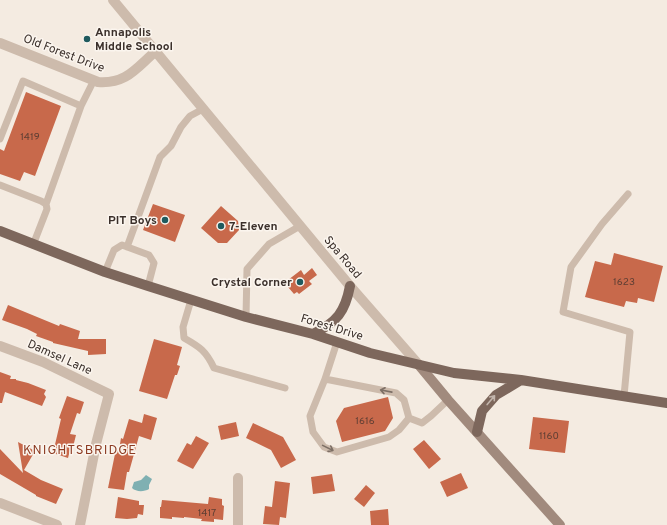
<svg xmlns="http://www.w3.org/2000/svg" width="667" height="525" font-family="Overpass,sans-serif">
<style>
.water{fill:#7fb0b2}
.building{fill:#c8694b}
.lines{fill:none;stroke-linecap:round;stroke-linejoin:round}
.service{stroke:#cdbbac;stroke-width:7}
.minor{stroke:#cdbbac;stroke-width:10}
.tertiary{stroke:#cdbbac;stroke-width:10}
.secondary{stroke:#a18a7d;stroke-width:10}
.primary{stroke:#7d675c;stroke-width:10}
.oneway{stroke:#7d6f65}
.oneway2{stroke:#c2b5ac}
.poi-dot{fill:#1f5a5e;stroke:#fbf5ee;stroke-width:1.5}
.labels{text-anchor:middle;stroke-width:3;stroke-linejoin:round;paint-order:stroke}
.number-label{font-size:10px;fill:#5e3e33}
.poi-label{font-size:12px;font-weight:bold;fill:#3b302b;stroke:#fbf5ee;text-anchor:start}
.street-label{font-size:12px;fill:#3b302b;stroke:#fbf5ee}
.neighbourhood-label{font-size:13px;letter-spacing:1px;fill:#8c3b22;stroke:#fbf5ee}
</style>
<rect width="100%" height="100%" fill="#f4ebe1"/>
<path class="water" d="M146,475L152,479L149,485V489C144,492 136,492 132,488L134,482L141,480Z"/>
<path class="building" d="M26,92L61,106L35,176L24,172L20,181L0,174V149L4,151Z
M153,204L185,215L175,242L143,230Z
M221,206L238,221L239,230L227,243H218L201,228Z
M614,253L663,266L654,302L638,298L637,303L626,301L624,307L585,297L595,261L611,265Z
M312,268L317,275L309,281L312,284L299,294L297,292L294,294L288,287L291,284L288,280L301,270L304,275Z
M8,305L59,326L60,324L80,331L78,339H106V354L88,355V351L53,343V342L36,336L37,334L27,329L2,320Z
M154,339L182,347L177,365L180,366L177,375H175L167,399L139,391Z
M0,372L11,376L10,379H16V380L28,383L46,390L44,394L46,397L42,406L5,392L2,403H0Z
M67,396L84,402L80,414L77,413L70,434L76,435L73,447L71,446L68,458L53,453L61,419L59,418Z
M388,397L393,418L385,431L342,442L336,421L344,408Z
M144,414L157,418L151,440L139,436L129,472H127L124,490L108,488L116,449L119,450L121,438L123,439L129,419L142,423Z
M533,417L569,421L565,453L529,449Z
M236,422L239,436L221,440L218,426Z
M253,423L283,437L296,460L281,468L271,450L246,438Z
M196,436L209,443L193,469L177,461L187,443L191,445Z
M424,440L441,459L429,469L413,449Z
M18,442L35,451L24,470L41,480L63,489L56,504L36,496V495L0,474V449L23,473Z
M461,473L468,488L447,497L440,482Z
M332,474L335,491L313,494L311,477Z
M275,481L290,483L286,518L280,517L279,525L263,524L265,506L272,507Z
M366,485L375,493L364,507L354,499Z
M118,497L139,501V505H144L143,515L138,514L137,518L127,519L115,518Z
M209,497L222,499V505L224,506L223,520L214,519V522L201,521L202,519L184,517V518L172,517V519L160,518V507H161L162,500L208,504Z
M388,509L389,525H371L370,511Z"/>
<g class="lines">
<path class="service" d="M81,106L94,80
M0,139L23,81L81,106L46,204
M0,185L41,201L46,204L47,209L33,245
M127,247L160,157L171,146L181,127L190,116L203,109
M105,272L114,250L122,245L149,255L154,263L148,286
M191,300L183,327L184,338C200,347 206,351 214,368L285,388
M246,317L247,269L269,244L300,226
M325,379L337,342
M624,396L630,332L563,312L571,267L602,224L628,194
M409,418L399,430L389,437L337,452L324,447L313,432L310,416L325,379L396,393L404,400L409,418L422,423L431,416L448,400"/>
<path class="minor" d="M0,43L98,82C127,84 136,68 156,51
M0,346L43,362L109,394L96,444L80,525
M238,478V525
M0,503L57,525"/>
<path class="tertiary" d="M113,0L350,286L419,365"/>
<path class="secondary" d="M419,365L448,400L560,525"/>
<path class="primary" d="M0,231L105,272L148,286L246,317L313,334L370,353L454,373L521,380L667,403
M313,334C337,322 345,312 350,286
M477,432L482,411L496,395L521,380"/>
</g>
<defs><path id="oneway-shaft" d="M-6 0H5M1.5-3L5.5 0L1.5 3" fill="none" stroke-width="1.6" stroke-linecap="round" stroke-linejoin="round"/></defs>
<g class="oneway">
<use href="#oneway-shaft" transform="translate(386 391) rotate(-169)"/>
<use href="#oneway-shaft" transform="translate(328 448) rotate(26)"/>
</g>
<use class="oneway2" href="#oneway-shaft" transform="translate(491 400) rotate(-50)"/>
<g class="poi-dot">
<circle cx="87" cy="39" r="4"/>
<circle cx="165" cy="220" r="4"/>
<circle cx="221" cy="226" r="4"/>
<circle cx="300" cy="282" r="4"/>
</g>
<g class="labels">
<g class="number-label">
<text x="30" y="140">1419</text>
<text x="624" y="285">1623</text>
<text x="365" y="424">1616</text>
<text x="549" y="439">1160</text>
<text x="207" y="516">1417</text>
</g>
<g class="poi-label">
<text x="95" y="36">Annapolis<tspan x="95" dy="14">Middle School</tspan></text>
<text x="157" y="224" text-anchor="end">PIT Boys</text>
<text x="229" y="230">7-Eleven</text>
<text x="292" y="286" text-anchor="end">Crystal Corner</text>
</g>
<g class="street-label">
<text transform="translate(64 53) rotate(21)" y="4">Old Forest Drive</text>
<text transform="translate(343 257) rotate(50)" y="4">Spa Road</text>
<text transform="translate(332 327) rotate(17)" y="4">Forest Drive</text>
<text transform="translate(60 357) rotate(24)" y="4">Damsel Lane</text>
</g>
<g class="neighbourhood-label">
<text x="80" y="454">KNIGHTSBRIDGE</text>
</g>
</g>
</svg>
